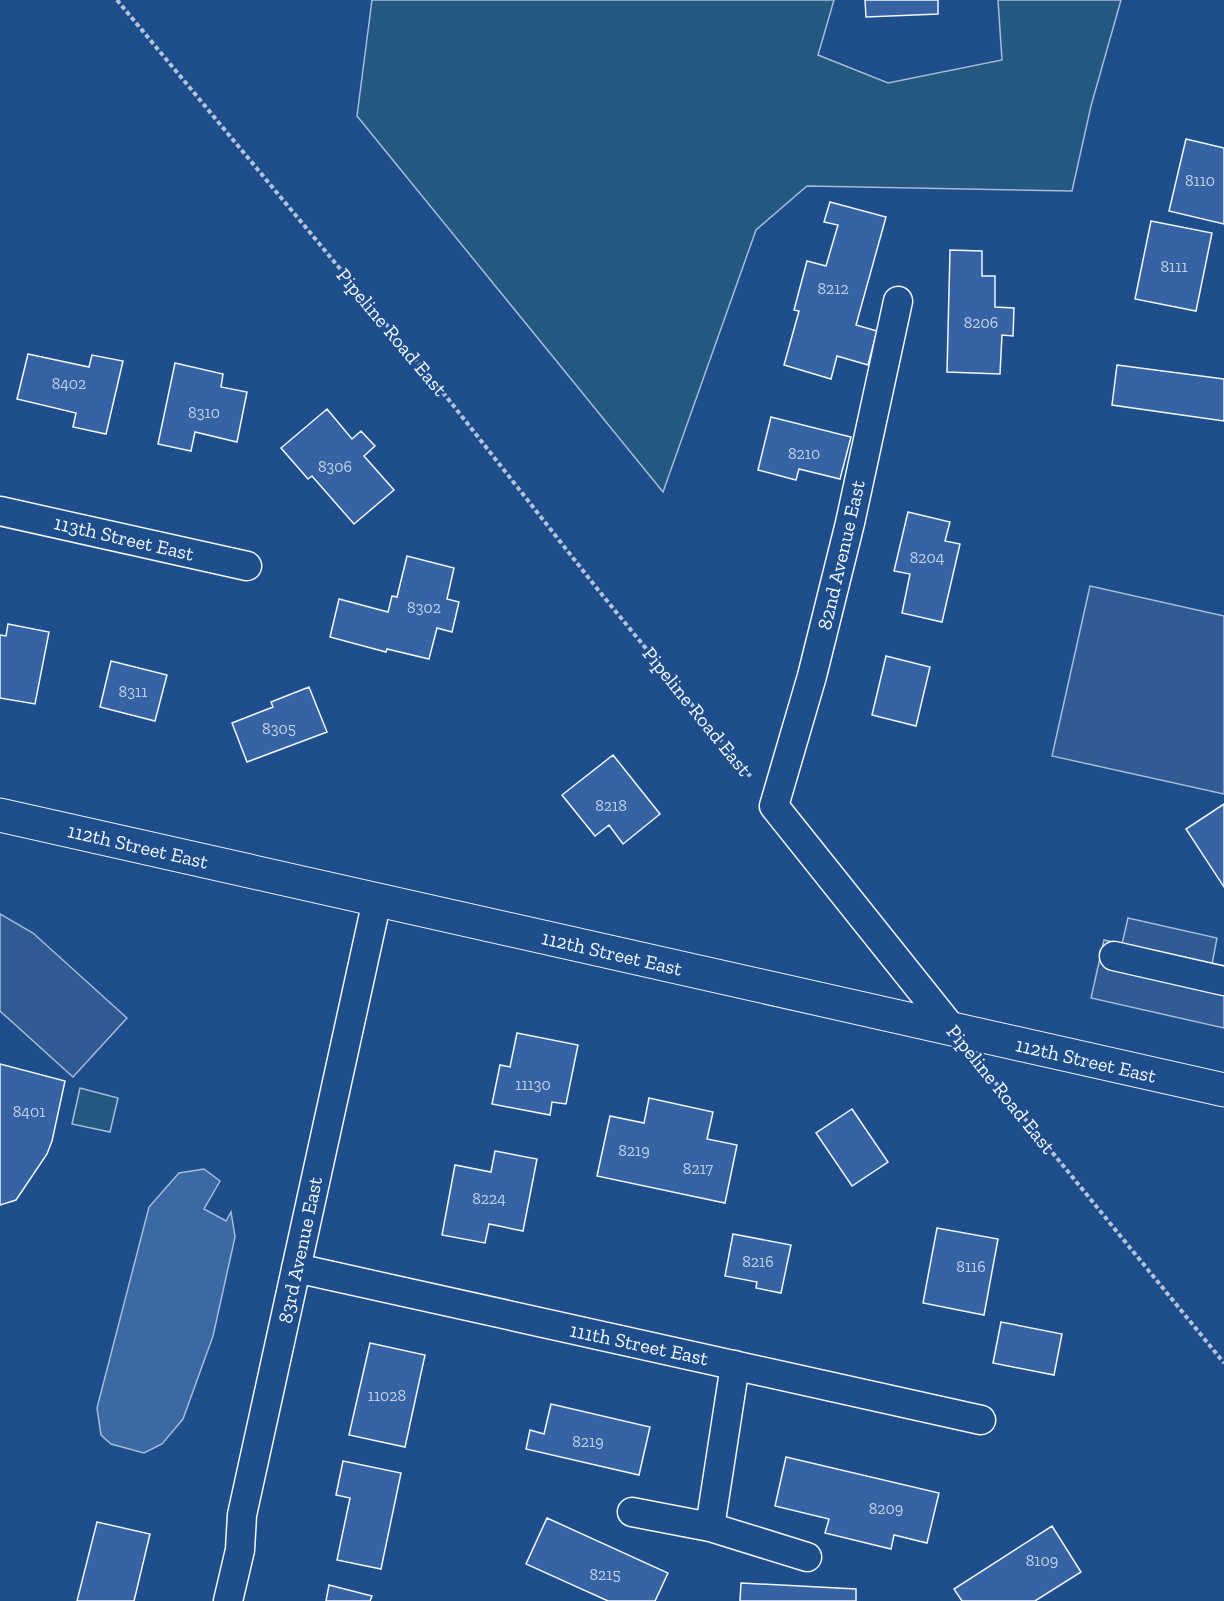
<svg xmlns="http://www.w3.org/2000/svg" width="1224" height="1601" font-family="'Zilla Slab',serif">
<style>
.green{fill:#245a82;stroke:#a8bbd7;stroke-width:1.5}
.parking{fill:#305b95;stroke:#a8bbd7;stroke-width:1.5}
.water{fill:#3b69a3;stroke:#a8bbd7;stroke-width:1.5}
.building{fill:#3563a3;stroke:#f2f6ff;stroke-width:1.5}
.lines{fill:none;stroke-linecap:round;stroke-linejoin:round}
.street-casing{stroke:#f2f6ff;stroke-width:31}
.secondary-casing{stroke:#f2f6ff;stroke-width:35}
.path{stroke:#b3c4dc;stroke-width:4;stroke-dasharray:4.5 3;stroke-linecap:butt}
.street{stroke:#1f4e8c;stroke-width:28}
.secondary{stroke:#1f4e8c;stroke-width:33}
.labels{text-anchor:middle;stroke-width:4.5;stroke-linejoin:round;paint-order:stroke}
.number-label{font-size:16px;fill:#c3d1e8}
.street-label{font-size:20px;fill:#f2f6ff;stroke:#1f4e8c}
</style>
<rect width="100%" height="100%" fill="#1f4e8c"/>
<path class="green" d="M372,0H834L818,55L888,83L1002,60L998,0H1121L1091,106L1072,191L807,186L756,230L663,492L357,116Z
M80,1088L118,1098L110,1132L72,1124Z"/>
<path class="parking" d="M1090,586L1224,616V794L1052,756Z
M0,914L33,933L127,1018L73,1077L0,1011Z
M1128,918L1217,938L1212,964L1224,967V1028L1091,998L1104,940L1122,944Z"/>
<path class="water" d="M204,1169L220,1181L204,1209L226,1221L231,1212L235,1237L213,1336L183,1419L162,1444L144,1453L111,1444L101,1435L97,1408L149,1207L179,1173Z"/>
<path class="building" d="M865,0H938V14L866,17Z
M1186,139L1224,148V224L1169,211Z
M830,202L886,217L856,325L877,331L868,365L837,356L831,379L784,365L799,311L794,310L807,261L826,266L838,225L824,222Z
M1151,221L1212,233L1196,311L1135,299Z
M950,250L982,251V276H995V307L1014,308L1013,336L1002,335L1000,374L947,372Z
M28,354L89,367L92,355L123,361L106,434L73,427L76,413L17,399Z
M175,363L223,374L221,387L247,392L237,442L195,432L191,451L158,444Z
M1117,365L1224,379V421L1112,405Z
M327,409L352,439L361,431L375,446L364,456L394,490L354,524L312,476L308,479L281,448Z
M771,417L851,437L840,479L799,469L796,480L758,470Z
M908,512L950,522L945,541L960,544L942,622L902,613L910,574L894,571Z
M407,556L454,568L447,599L459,602L452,632L437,628L429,659L387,649L386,652L330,637L339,599L388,612L392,596L397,597Z
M8,624L49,632L35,704L0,698V635L6,636Z
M886,656L930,667L916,726L872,715Z
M111,661L167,675L155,721L100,707Z
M309,687L327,732L247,762L232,723L273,707L271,702Z
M613,755L660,814L623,844L609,825L595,836L562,795Z
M1224,804V887L1186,829Z
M517,1033L578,1045L566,1104L552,1102L550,1115L492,1104L500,1065L510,1067Z
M0,1064L65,1081L52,1141L47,1154L16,1200L0,1205Z
M649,1098L713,1112L707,1139L737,1145L725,1203L597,1176L610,1116L644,1123Z
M852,1109L888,1162L852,1186L816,1133Z
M495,1151L537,1159L523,1231L489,1224L485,1243L442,1235L455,1165L491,1172Z
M937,1228L998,1239L984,1315L923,1303Z
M733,1234L791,1245L781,1293L756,1288L757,1282L725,1276Z
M1001,1322L1062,1334L1054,1375L993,1363Z
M370,1343L425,1355L405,1447L349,1435Z
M551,1404L650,1427L639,1475L526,1449L530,1430L544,1434Z
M786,1457L939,1493L927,1543L894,1535L891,1549L825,1533L829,1519L775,1506Z
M343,1461L401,1473L381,1569L337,1560L350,1498L336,1495Z
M547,1518L668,1573L655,1601H608L526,1564Z
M97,1522L150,1534L134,1601H77Z
M1052,1526L1081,1572L1035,1601H962L954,1589Z
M741,1583L856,1589V1601H740Z
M329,1585L372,1596L370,1601H326Z"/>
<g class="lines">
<defs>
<path id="street" d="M898,301L850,523L812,676L774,806L953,1030
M0,511L247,566
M1114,956L1224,981
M296,1268L981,1420
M632,1512L710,1527L735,1365
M710,1527L807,1557
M228,1601L240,1550L242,1515L377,900"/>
<path id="secondary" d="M0,815L1224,1090"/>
</defs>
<use href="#street" class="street-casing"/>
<use href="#secondary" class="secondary-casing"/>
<path class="path" d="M117,0L449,400L599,591L751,777
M986,1071L1224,1363"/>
<use href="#street" class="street"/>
<use href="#secondary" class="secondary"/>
</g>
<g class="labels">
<g class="number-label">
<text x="1200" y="186">8110</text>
<text x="1174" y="272">8111</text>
<text x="833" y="294">8212</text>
<text x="981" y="328">8206</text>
<text x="69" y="389">8402</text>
<text x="204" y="418">8310</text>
<text x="804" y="459">8210</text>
<text x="335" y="472">8306</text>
<text x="927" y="563">8204</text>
<text x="424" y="613">8302</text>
<text x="133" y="697">8311</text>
<text x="279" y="734">8305</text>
<text x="611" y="811">8218</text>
<text x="533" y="1090">11130</text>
<text x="29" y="1117">8401</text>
<text x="634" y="1156">8219</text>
<text x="698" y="1174">8217</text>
<text x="489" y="1204">8224</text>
<text x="758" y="1267">8216</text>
<text x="971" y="1272">8116</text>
<text x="387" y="1401">11028</text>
<text x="588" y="1447">8219</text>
<text x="886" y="1514">8209</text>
<text x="1042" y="1566">8109</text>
<text x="605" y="1580">8215</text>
</g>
<g class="street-label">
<text transform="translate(392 332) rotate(50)" y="7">Pipeline Road East</text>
<text transform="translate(124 538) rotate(13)" y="7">113th Street East</text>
<text transform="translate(841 555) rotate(-77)" y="7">82nd Avenue East</text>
<text transform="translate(697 711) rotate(51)" y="7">Pipeline Road East</text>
<text transform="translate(138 846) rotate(13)" y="7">112th Street East</text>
<text transform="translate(612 953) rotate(13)" y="7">112th Street East</text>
<text transform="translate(1086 1060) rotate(13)" y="7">112th Street East</text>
<text transform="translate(1001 1089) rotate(51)" y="7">Pipeline Road East</text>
<text transform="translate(300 1250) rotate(-78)" y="7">83rd Avenue East</text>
<text transform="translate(639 1344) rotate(12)" y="7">111th Street East</text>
</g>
</g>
</svg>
